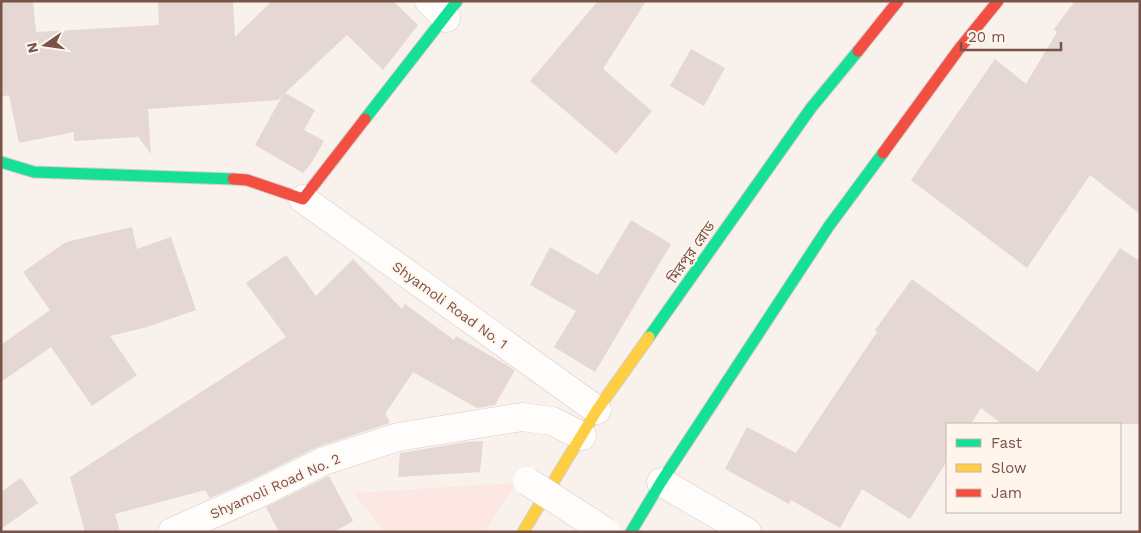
<svg xmlns="http://www.w3.org/2000/svg" width="1141" height="533" font-family="'Work Sans','Noto Sans Bengali',sans-serif">
<style>
.commercial{fill:#fce7e2}
.building{fill:#e5d7d3}
.lines{fill:none;stroke-linecap:round;stroke-linejoin:round}
.street-casing{stroke:#d7ccc8;stroke-width:29}
.fast-casing{stroke:#d8ccc7;stroke-width:13}
.slow-casing{stroke:#d8ccc7;stroke-width:13}
.jam-casing{stroke:#d8ccc7;stroke-width:13}
.street{stroke:#fefdfc;stroke-width:28}
.fast{stroke:#16e098;stroke-width:11}
.slow{stroke:#ffcf43;stroke-width:11}
.jam{stroke:#f24e42;stroke-width:11}
.street-bridge-casing{stroke:#d7ccc8;stroke-width:29;stroke-linecap:butt}
.street-bridge{stroke:#fefdfc;stroke-width:28}
.labels{text-anchor:middle;stroke-width:4;stroke-linejoin:round;paint-order:stroke}
.street-label{font-size:14px;fill:#795248;stroke:#fff5ed}
</style>
<rect width="100%" height="100%" fill="#f8f1ec"/>
<path class="commercial" d="M516,483L485,532H384L354,493Z"/>
<path class="building" d="M1,1H33L36,32L159,25L158,1H233L235,37L272,1H393L418,25L383,70L347,35L285,93L315,110L304,130L324,141L312,162L303,173L255,145L282,96L278,100L148,109L151,154L136,134L137,137L74,141V132L19,143L9,95L1,97Z
M598,1H646L603,69L652,111L616,154L530,81Z
M1075,1H1140V214L1090,175L1027,268L911,180L995,59L1026,84L1057,32L1054,29Z
M691,49L725,68L704,106L670,86Z
M631,220L671,244L595,372L554,347L576,311L530,285L550,247L598,275Z
M132,227L137,249L171,237L196,310L147,327L110,336L137,375L92,406L51,347L1,382V345L50,310L23,272L66,242Z
M1120,248L1140,261V424H1002L981,408L971,424H947V461L910,519L862,489L840,528L791,500L789,504L725,469L747,427L796,453L877,332L875,330L912,279L1038,372Z
M286,255L316,296L353,259L402,309L405,304L454,340L456,336L515,370L495,405L477,408L413,372L385,414L390,422L387,424L317,447L253,479L210,498L205,490L115,514L120,532H85L70,477L286,337L246,283Z
M483,441L480,472L398,477L400,453L466,442Z
M329,476L353,521L334,532H279L266,507Z
M21,478L38,503L1,529V492Z"/>
<g class="lines">
<defs>
<path id="street" d="M429,1L446,18
M303,199L597,410
M661,482L747,532
M172,532L260,493L324,461L398,437L522,417L552,421L582,436"/>
<path id="fast" d="M365,119L457,1
M1,162L34,172L233,179
M649,337L811,108L858,51
M631,532L661,482L829,226L883,153"/>
<path id="slow" d="M523,532L597,410L649,337"/>
<path id="jam" d="M858,51L898,1
M883,153L959,49L998,1
M233,179L247,180L303,199L365,119"/>
</defs>
<use href="#street" class="street-casing"/>
<use href="#fast" class="fast-casing"/>
<use href="#slow" class="slow-casing"/>
<use href="#jam" class="jam-casing"/>
<use href="#street" class="street"/>
<use href="#fast" class="fast"/>
<use href="#slow" class="slow"/>
<use href="#jam" class="jam"/>
<defs>
<path id="street-bridge" d="M527,481L606,532"/>
</defs>
<use href="#street-bridge" class="street-bridge-casing"/>
<use href="#street-bridge" class="street-bridge"/>
</g>
<g class="labels">
<g class="street-label">
<text transform="translate(691 252) rotate(-55)" y="5">মিরপুর রোড</text>
<text transform="translate(450 305) rotate(36)" y="5">Shyamoli Road No. 1</text>
<text transform="translate(275 486) rotate(-24)" y="5">Shyamoli Road No. 2</text>
</g>
</g>
<rect width="1141" height="533" fill="none" stroke="#795248" stroke-width="5"/>
<rect x="946" y="423" width="175" height="90" fill="#fff5ed" stroke="#c9b4ab"/>
<rect x="956" y="439" width="25" height="8" fill="#16e098" stroke="#c9b4ab"/>
<text x="991" y="448" font-size="15" fill="#795248">Fast</text>
<rect x="956" y="464" width="25" height="8" fill="#ffcf43" stroke="#c9b4ab"/>
<text x="991" y="473" font-size="15" fill="#795248">Slow</text>
<rect x="956" y="489" width="25" height="8" fill="#f24e42" stroke="#c9b4ab"/>
<text x="991" y="498" font-size="15" fill="#795248">Jam</text>
<g transform="translate(45 45) rotate(257)" stroke="#fff5ed" stroke-width="4" paint-order="stroke">
<path d="M0-4L9 19L0 12L-9 19Z" fill="#795248"/>
<text y="-8" font-size="14" font-weight="bold" text-anchor="middle" fill="#795248">N</text>
</g>
<path d="M961 42v8h100v-8" fill="none" stroke="#795248" stroke-width="2.5"/>
<text x="968" y="42" font-size="15" fill="#795248" stroke="#fff5ed" stroke-width="4" paint-order="stroke">20 m</text>
</svg>
